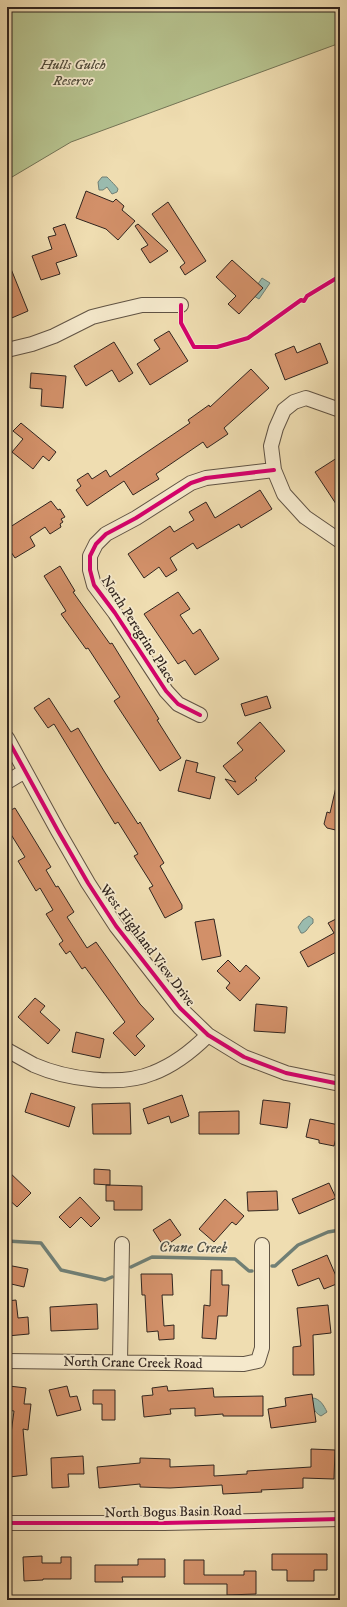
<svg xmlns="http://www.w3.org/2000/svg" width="347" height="1607" font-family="'IM FELL DW Pica',serif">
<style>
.green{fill:#b6c28e;stroke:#747456}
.water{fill:#9abbae;stroke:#707f75}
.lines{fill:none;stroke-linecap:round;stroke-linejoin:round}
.stream{stroke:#707f75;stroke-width:3.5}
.building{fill:#d29069;stroke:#31251f}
.minor-casing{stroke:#605344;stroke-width:16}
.minor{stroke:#f5e9cc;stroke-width:14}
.cycleway-casing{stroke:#f5e9cc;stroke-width:6}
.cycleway{stroke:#d6006c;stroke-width:4}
.labels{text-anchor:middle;stroke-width:3.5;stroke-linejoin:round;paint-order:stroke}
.park-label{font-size:14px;font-style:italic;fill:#524c3b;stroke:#f5e9cc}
.street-label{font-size:14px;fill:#31251f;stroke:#f5e9cc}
.water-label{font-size:15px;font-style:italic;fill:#50524a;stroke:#f5e9cc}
</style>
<rect width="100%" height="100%" fill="#efddb1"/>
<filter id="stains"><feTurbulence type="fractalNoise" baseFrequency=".005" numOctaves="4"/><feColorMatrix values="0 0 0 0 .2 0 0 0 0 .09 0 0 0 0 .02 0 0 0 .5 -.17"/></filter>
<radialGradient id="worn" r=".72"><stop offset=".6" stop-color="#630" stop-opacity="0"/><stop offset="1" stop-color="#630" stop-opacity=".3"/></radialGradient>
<path class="green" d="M7,7H340V43L71,142L7,180Z"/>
<path class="water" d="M102,177H107C110,180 117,187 118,189L117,192L112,194L107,187L103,190H99L98,182Z
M262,278L270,283L259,299L254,296L256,287Z
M309,916L313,919V923C308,926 308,931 303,933H301L298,927L303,920Z
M312,1398C320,1398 324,1406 327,1412L321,1416C313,1412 313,1406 312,1398Z"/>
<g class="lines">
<path class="stream" d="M7,1241L41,1243L61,1270L105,1280L112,1277
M272,1266H275L298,1245L328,1232L340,1230
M131,1267L152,1257L235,1259L249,1271H252"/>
</g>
<path class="building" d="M86,191L113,202L116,199L124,206L122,210L135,221L118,240L106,229L76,218Z
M168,202L206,261L185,275L180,267L185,263L152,214Z
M65,224L77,256L56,263L60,274L41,280L32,256L52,249L48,237L56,235L53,228Z
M138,224L168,251L150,263L141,249L148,245L135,226Z
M7,259L28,311L7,320Z
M232,260L263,288L239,314L228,304L236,296L216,277Z
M169,331L188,361L150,385L137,364L160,349L154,340Z
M114,342L133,373L119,382L112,370L86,386L74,366Z
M320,343L328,363L285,380L275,354L294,346L297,353Z
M251,369L269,388L224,428L228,434L207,448L203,442L156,474L159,479L133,495L124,481L87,506L76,490L81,486L77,480L88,473L92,479L106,470L110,477L190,423L188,420L209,405L210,407Z
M31,373L66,376L63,408L41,406L42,389L30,388Z
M21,423L56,452L49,461L43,456L33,469L12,452L23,439L13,431Z
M340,456V510L315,472Z
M260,490L272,509L241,528L239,524L197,549L193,543L170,558L177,570L166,577L159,567L144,578L128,554L170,526L174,532L194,520L189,512L206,502L215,518Z
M51,501L58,510L60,509L65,517L61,519L63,522L60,524L61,527L50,534L45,527L30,537L35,546L15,558L7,546V529Z
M60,566L75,591L73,592L110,644L112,643L133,677L159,719L157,720L181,758L160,771L114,701L120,697L88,648L86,649L61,614L66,611L44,576Z
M178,592L190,609L180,615L193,634L200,629L219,659L195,675L185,660L178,664L144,614Z
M267,696L271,708L245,716L241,704Z
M49,698L71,732L78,728L104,771L138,824L140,822L164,863L160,866L182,905V909L165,918L149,888L153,886L134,856L138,854L118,822L115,824L54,724L48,728L34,708Z
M260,722L285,751L255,778L257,780L238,795L225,779L236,782L223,766L243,750L237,743Z
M186,760L198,763L196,772L215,777L210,799L178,791Z
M336,787H340V831L327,828L324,824L327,812L330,813Z
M15,808L51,867L46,870L56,887L58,886L74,912L67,917L87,948L96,942L140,1004L154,1019L136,1036L145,1046L135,1056L113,1033L125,1022L85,967L82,969L70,951L66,954L59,944L63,941L46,914L53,910L40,888L36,891L18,861L25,857L7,828V812Z
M340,917V950L308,967L300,952L334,933L328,923Z
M214,919L221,956L202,960L195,922Z
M228,960L240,972L246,965L260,978L240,1001L226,988L230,983L217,971Z
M35,998L45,1006L40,1012L60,1030L48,1044L18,1017Z
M256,1004L287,1007L285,1033L254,1031Z
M76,1032L104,1039L100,1058L72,1052Z
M31,1093L75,1107L69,1127L25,1112Z
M182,1095L189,1116L171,1123L169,1116L148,1124L143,1109Z
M263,1100L290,1103L287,1128L260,1124Z
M130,1103L131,1134H93L92,1104Z
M239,1111V1134H199V1112Z
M310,1119L339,1125L334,1146L319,1143V1140L306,1137Z
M94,1169L110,1170V1185L94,1184Z
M7,1170L31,1193L17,1207L7,1198Z
M329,1183L336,1198L299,1214L292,1199Z
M106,1185L142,1186V1210H114V1201H106Z
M277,1191L278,1210L248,1211L247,1192Z
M80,1197L100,1218L91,1227L81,1217L70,1228L59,1217Z
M225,1199L244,1216L236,1225L232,1222L214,1242L199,1229Z
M170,1219L181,1235L164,1247L153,1230Z
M327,1255L339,1283L324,1289L319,1278L298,1286L292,1270Z
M7,1265L28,1269L24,1287L7,1283Z
M211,1270H222V1285H229L227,1316H218L216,1339L202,1338L204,1305L210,1306Z
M141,1274H172L173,1295H162L164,1326L174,1325V1339L159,1340L158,1331L147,1332L145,1295H142Z
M16,1300L18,1318L28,1317L29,1334L7,1336V1301Z
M97,1304L98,1329L51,1331L50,1307Z
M328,1305L331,1333L313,1335L314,1375H293V1347L301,1346L297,1308Z
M9,1386L26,1388L24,1404H31L28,1430L23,1429L27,1475L9,1477L7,1441H10L14,1411L7,1410Z
M67,1386L70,1397L77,1396L81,1410L57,1416L49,1390Z
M167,1386L168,1391L213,1388L214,1397L263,1396V1416H223V1414L195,1416V1408L170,1409L171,1414L144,1417L142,1396L153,1395L152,1388Z
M93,1390H115V1420H102V1404H93Z
M312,1394L316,1422L271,1428L268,1409L286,1406L285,1398Z
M311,1449L335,1450L334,1479L303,1478V1488L261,1490L262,1492L223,1494L222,1485L170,1488L140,1487V1484L99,1488L97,1467L140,1463V1458L170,1459V1467L214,1465V1476L247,1474V1471L311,1467Z
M83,1456L84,1474H68L69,1487L52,1488L51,1458Z
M272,1554H327V1570H314V1581H287V1570H272Z
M42,1556V1563H61V1557H71V1579H43V1580L24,1581L23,1557Z
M138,1559H165V1577H122L123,1582H95V1565H138Z
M184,1560H204V1575H244V1571H256V1594L227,1595V1584H184Z"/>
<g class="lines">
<defs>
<path id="minor" d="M7,350L32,344L54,336L92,317L108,313L142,305H181
M340,410L306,398L294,402L284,410L276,428L271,446L274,470L284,494L305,517L340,541
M200,715L178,704L166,691L115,613L94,585L90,570V556L96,544L106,534L136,518L191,483L206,478L274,470
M7,738L58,831L88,883L116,926L180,1008L208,1035L244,1057L286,1073L340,1084
M7,782L25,771
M7,1050C16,1055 25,1060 34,1065C66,1079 120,1087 153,1073C174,1065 192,1051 208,1035
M7,1361L244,1364L258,1361L262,1348V1245
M120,1362L122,1244
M7,1523H164L340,1519"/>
</defs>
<use href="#minor" class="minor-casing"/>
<use href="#minor" class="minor"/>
<defs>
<path id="cycleway" d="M181,305V323L194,347H217L248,338L301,300L304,301L307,296L340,276
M200,715L178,704L166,691L115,613L94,585L90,570V556L96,544L106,534L136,518L191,483L206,478L274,470
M7,738L58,831L88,883L116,926L180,1008L208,1035L244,1057L286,1073L340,1084
M7,1523H164L340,1519"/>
</defs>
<use href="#cycleway" class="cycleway-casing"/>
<use href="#cycleway" class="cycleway"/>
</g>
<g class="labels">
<g class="park-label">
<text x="73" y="69">Hulls Gulch<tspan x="73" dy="16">Reserve</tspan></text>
</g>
<g class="street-label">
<text transform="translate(139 629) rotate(57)" y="5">North Peregrine Place</text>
<text transform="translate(148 945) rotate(53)" y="5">West Highland View Drive</text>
<text transform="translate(133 1362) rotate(1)" y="5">North Crane Creek Road</text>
<text transform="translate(173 1511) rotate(-1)" y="5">North Bogus Basin Road</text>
</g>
<g class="water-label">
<text transform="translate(193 1247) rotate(1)" y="5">Crane Creek</text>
</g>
</g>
<rect width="347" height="1607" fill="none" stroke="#efddb1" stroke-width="24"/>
<rect x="8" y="8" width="331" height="1591" fill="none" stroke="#31251f" stroke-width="2"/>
<rect x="12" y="12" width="323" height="1583" fill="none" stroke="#31251f"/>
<rect width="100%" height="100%" filter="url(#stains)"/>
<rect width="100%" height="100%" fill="url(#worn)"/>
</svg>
